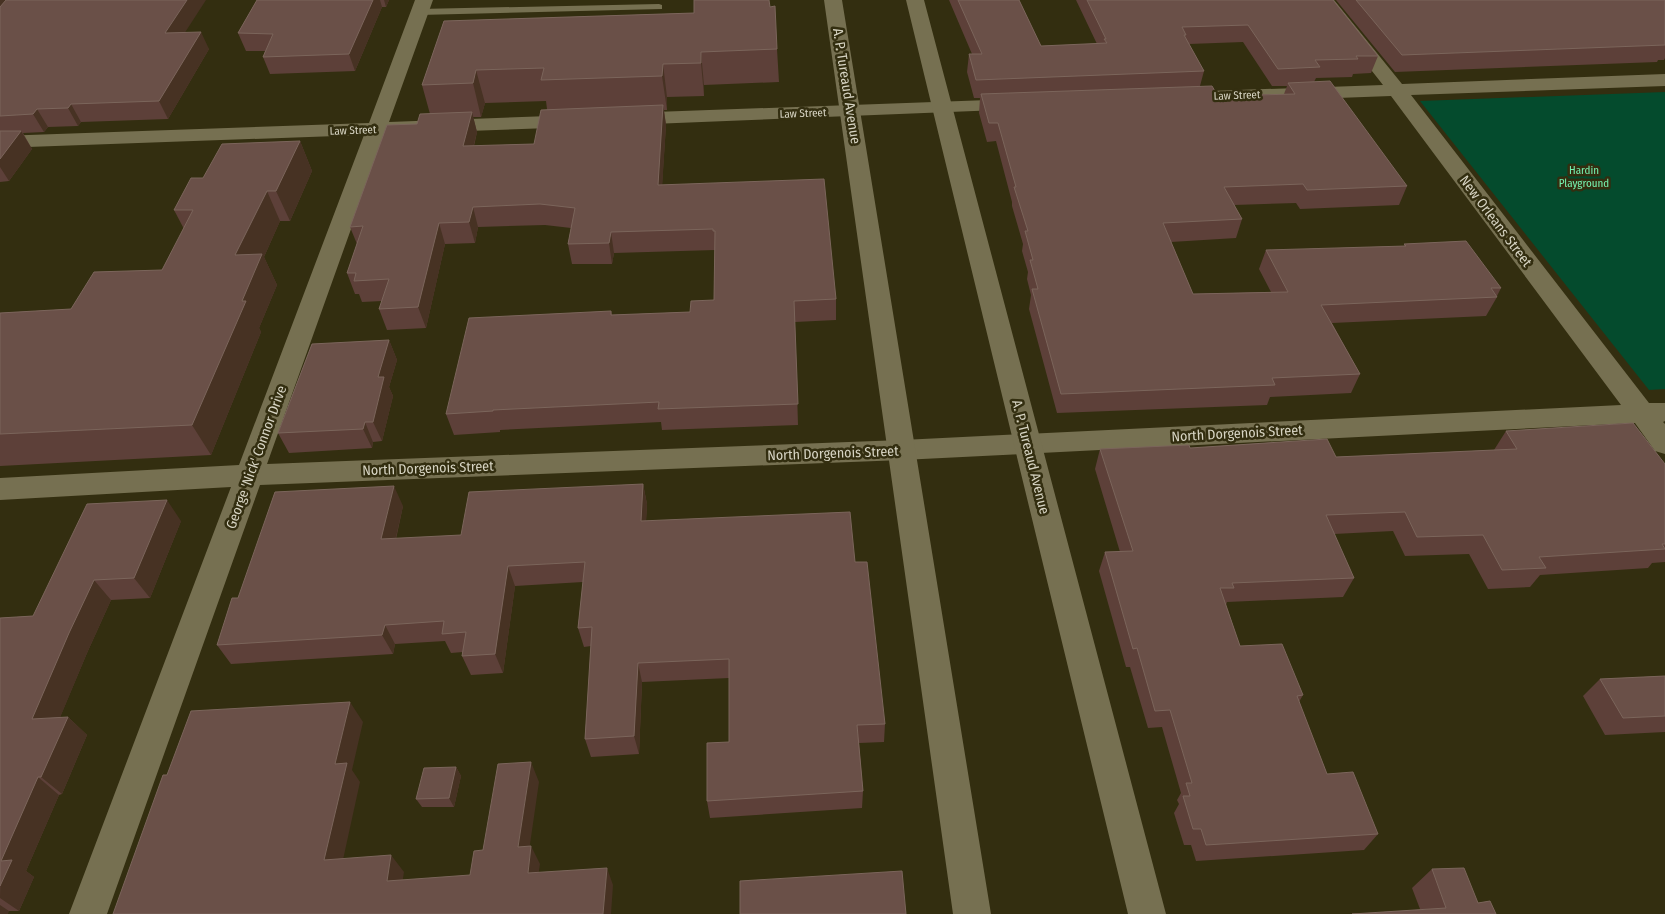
<svg xmlns="http://www.w3.org/2000/svg" width="1665" height="914" font-family="'Fira Sans Condensed',sans-serif">
<style>
.green{fill:#044b2d}
.lines{fill:none;stroke-linecap:round;stroke-linejoin:round}
.service{fill:#767051;fill-rule:evenodd}
.minor{fill:#767051;fill-rule:evenodd}
.tertiary{fill:#767051;fill-rule:evenodd}
.wall{fill:#5d4039;fill-rule:evenodd}
.shaded-wall{fill:#473223}
.building{fill:#6a5048;stroke:#7b655b}
.labels{text-anchor:middle;stroke-width:5;stroke-linejoin:round;paint-order:stroke}
.far-street-label{font-size:11px;fill:#d7d4c3;stroke:#332e10}
.far-park-label{font-size:11px;fill:#75f2b0;stroke:#332e10}
.street-label{font-size:14px;fill:#d7d4c3;stroke:#332e10}
</style>
<rect width="100%" height="100%" fill="#332e10"/>
<path class="green" d="M1665,92V389L1649,390L1420,101Z"/>
<g class="lines">
<path class="service" d="M659,4L662,5V9L419,15L414,12L419,9Z"/>
<path class="minor" d="M415,0H433L389,122L577,115L584,117L587,121L584,125L577,127L385,134L267,464L902,440L1621,405L1391,96L1179,104L1172,102L1169,98L1172,94L1179,92L1383,85L1316,0H1334L1402,84L1665,74V86L1411,95L1649,403H1665V421L1663,422L1665,424V454L1655,451L1635,423L902,460L260,485L107,914H69L231,487L0,500V478L239,465L364,135L0,148V136L369,123Z
M1016,99L1023,101L1026,105L1023,109L627,125L620,123L617,119L620,115L627,113Z"/>
<path class="tertiary" d="M824,0H842L991,914H953Z
M906,0H924L1166,914H1128Z"/>
</g>
<path class="wall" d="M0,0L185,32L209,49L168,119L81,122L78,126L48,127L44,132L23,133L32,149L9,181L0,182Z
M257,0H389L386,7H382L355,71L270,74L263,57L265,51H246L238,33Z
M949,0H1019L1041,46L1097,44L1076,0H1333L1378,56L1371,73L1353,74L1352,77L1316,78L1314,82L1407,186L1399,205L1300,209L1296,203L1234,205L1242,219L1236,238L1171,242L1193,294L1271,292L1259,269L1266,250L1404,246V244L1501,288L1497,296V297L1486,316L1332,323L1360,374L1351,393L1270,397L1267,405L1057,413L1029,309L1031,295L1027,279L1028,272L1022,251L1023,244L1012,206V202L996,141L987,142L979,113L980,98H974L967,72L969,54H972ZM1243,42L1272,86H1287L1284,94L1218,96L1200,86L1204,71L1189,44Z
M1336,0H1665V58L1664,60H1658L1657,62L1395,72Z
M770,7L777,49L779,82L704,85V96L667,97V110H664L666,125L662,185L836,299V320L795,322L798,425L662,430L661,422L500,430V432L454,435L446,414L611,311L612,315L690,312L714,300L715,250L614,253L612,264H572L568,244L571,228L545,225L478,227L475,243L445,244L426,328L387,330L379,309L382,301L362,302L359,294H355L347,273L357,244L350,227L417,124L430,114L422,85L444,21L694,13ZM546,101L547,109L534,144L474,146L477,132L473,117H481L485,103Z
M300,141L312,171L290,221H280L264,257L277,285L259,328L261,332L211,455L0,466V313L71,309L162,270L184,229L174,210L203,178Z
M389,340L397,360L389,387L393,396L382,441L373,442L372,448L289,453L278,433Z
M1506,431L1665,464V562L1652,563L1648,568L1540,575L1530,587L1488,589L1469,554L1405,556L1393,531L1334,534L1354,578L1343,597L1227,602L1226,605L1240,646L1303,695L1299,702L1327,774L1378,834L1364,850L1196,861L1191,845H1184L1174,813L1179,804L1177,800L1181,793L1162,727L1148,728L1130,667H1126L1099,571L1105,552H1120L1095,469L1100,449L1190,448L1336,457L1494,450Z
M643,484L647,504L646,521L855,562L885,724L884,742L859,743L863,791L862,808L710,818L707,801L729,742V678L642,682L639,754L591,757L585,739L591,646L584,647L578,628L583,582L515,586L503,673L471,675L462,656L463,652L451,653L445,641L395,644L393,654L231,664L217,645L238,598L403,506L396,539L461,535Z
M181,521L150,598L111,600L87,653L60,717H68L87,735L62,794L59,795L26,871L34,877L19,911H9L0,914V618L33,616Z
M1665,676V732L1605,735L1583,696L1600,679Z
M456,767L461,776L454,807H422L416,799Z
M1432,869L1478,903L1496,914L1420,909L1412,888Z"/>
<path class="shaded-wall" d="M0,0H8L0,9Z
M187,0H206L173,51L165,33Z
M373,0H380L382,7L355,71L349,54Z
M384,0H389L386,7Z
M201,32L209,49L168,119L159,101Z
M701,52L704,85V96L701,63Z
M663,64L667,97V110L662,76Z
M476,70L485,103L481,117L473,83Z
M71,104L81,122L78,126L68,108Z
M663,105L666,125L661,205L658,185Z
M37,109L48,127L44,132L33,114Z
M472,112L477,132L468,167L463,146Z
M21,131L32,149L9,181L0,167V159Z
M300,141L312,171L290,221L276,191Z
M267,191L280,221L264,257L277,285L259,328L261,332L211,455L192,425L242,301L235,255Z
M473,207L478,227L475,243L469,222Z
M439,223L445,244L426,328L418,307Z
M611,232L614,253L612,264L609,243Z
M389,340L397,360L389,387L393,396L382,441L373,422L378,377Z
M365,422L373,442L372,448L363,429Z
M643,484L647,504L645,541L641,521Z
M394,486L403,506L391,559L381,539Z
M167,500L181,521L150,598L134,578Z
M508,566L515,586L503,673L495,654Z
M94,580L111,600L87,653L52,737L32,719L69,633Z
M385,625L395,644L393,654L382,635Z
M638,663L642,682L639,754L634,736Z
M350,702L363,722L352,770L360,782L339,878L324,860L335,764Z
M68,717L87,735L62,794L41,777Z
M531,762L539,782L527,865L518,847Z
M456,767L461,776L454,807L449,798Z
M38,777L59,795L26,871L34,877L19,911L0,898L1,861Z
M531,846L540,864L536,890L528,873Z
M391,855L404,872L400,898L387,881Z
M607,868L613,885L611,914H603Z
M0,905L9,911L8,914H0Z"/>
<path class="building" d="M6,0H187L165,33L201,32L159,101L71,104L68,108L37,109L33,114L0,116V7Z
M257,0H373L349,54L263,57L273,34L238,33Z
M694,0H769L770,7L775,6L777,49L701,52V63L663,64L662,76L541,80L544,68L476,70L473,83L422,85L444,21L694,13Z
M958,0H1019L1041,46L1107,43L1104,39H1106L1087,0H1333L1378,56H1356L1358,59L1315,60L1320,67L1278,69L1248,25L1182,27L1186,35H1184L1204,71L976,80L969,54H982Z
M1356,0H1665V45L1402,55Z
M1330,81L1407,186L1307,190L1303,184L1224,187L1242,219L1163,223L1193,294L1288,292L1266,250L1406,246L1404,244L1466,241L1501,288H1491L1497,297L1321,305L1360,374L1272,378L1275,385L1061,394L1032,289H1038L1030,260H1033L1025,231H1028L1014,187H1016L998,123H989L981,94L1212,86L1218,96L1295,94L1288,83Z
M663,105L658,185L824,179L836,299L794,301L798,404L658,409L659,402L493,410V411L446,414L469,318L611,311V315L690,312L691,301L714,300L715,231H713V229L611,232L609,243L568,244L575,208L540,204L473,207L469,222L439,223L418,307L379,309L389,279L354,281L356,273H347L363,226L350,227L387,125L417,124L420,114L472,112L463,146L534,144L541,110Z
M0,131H21L0,159Z
M300,141L276,191H267L235,255L262,254L242,301H246L192,425L0,434V313L71,309L94,272L162,270L193,210H174L191,178H203L222,144Z
M389,340L378,377H384L373,422H365L363,429L278,433L312,344Z
M1633,423L1665,464V544H1662L1665,549L1539,557L1546,568L1502,570L1483,535L1417,537L1405,512L1326,515L1354,578L1232,583L1234,588H1220L1240,646L1282,644L1303,695L1297,696L1327,774L1353,772L1378,834L1206,845L1201,829H1193L1183,796H1190L1186,783H1192L1170,710L1155,711L1137,648L1133,649L1105,552L1133,551L1100,449L1189,445L1190,448L1327,439L1336,457L1517,449L1506,431Z
M643,484L641,521L850,512L855,562H867L885,724L857,725L863,791L707,801V743L729,742V659L638,663L634,736L585,739L592,627L578,628L585,562L508,566L495,654L462,656L466,632L442,634L444,621L385,625L382,635L217,645L232,598H238L275,492L394,486L381,539L461,535L469,492Z
M167,500L134,578L94,580L69,633L32,719L68,717L41,777H38L1,861L12,860L0,886V618L33,616L87,504Z
M1665,676V716L1623,718L1600,679Z
M350,702L335,764L347,763L324,860L391,855L387,881L470,875L474,851L483,850L498,764L531,762L518,847L531,846L528,873L607,868L603,914H113L163,775H167L191,711Z
M456,767L449,798L416,799L424,768Z
M1464,868L1478,903L1490,901L1496,914H1352L1446,908L1432,869Z
M902,871L906,914H740V881Z"/>
<g class="labels">
<g class="far-street-label">
<text transform="translate(1237 95) rotate(-2)" y="4">Law Street</text>
<text transform="translate(803 113) rotate(-2)" y="4">Law Street</text>
<text transform="translate(353 130) rotate(-2)" y="4">Law Street</text>
</g>
<g class="far-park-label">
<text x="1584" y="174">Hardin<tspan x="1584" dy="13">Playground</tspan></text>
</g>
<g class="street-label">
<text transform="translate(847 86) rotate(81)" y="5">A. P. Tureaud Avenue</text>
<text transform="translate(1496 221) rotate(53)" y="5">New Orleans Street</text>
<text transform="translate(1237 433) rotate(-3)" y="5">North Dorgenois Street</text>
<text transform="translate(833 453) rotate(-2)" y="5">North Dorgenois Street</text>
<text transform="translate(256 457) rotate(-70)" y="5">George 'Nick' Connor Drive</text>
<text transform="translate(1031 457) rotate(76)" y="5">A. P. Tureaud Avenue</text>
<text transform="translate(428 468) rotate(-2)" y="5">North Dorgenois Street</text>
</g>
</g>
</svg>
